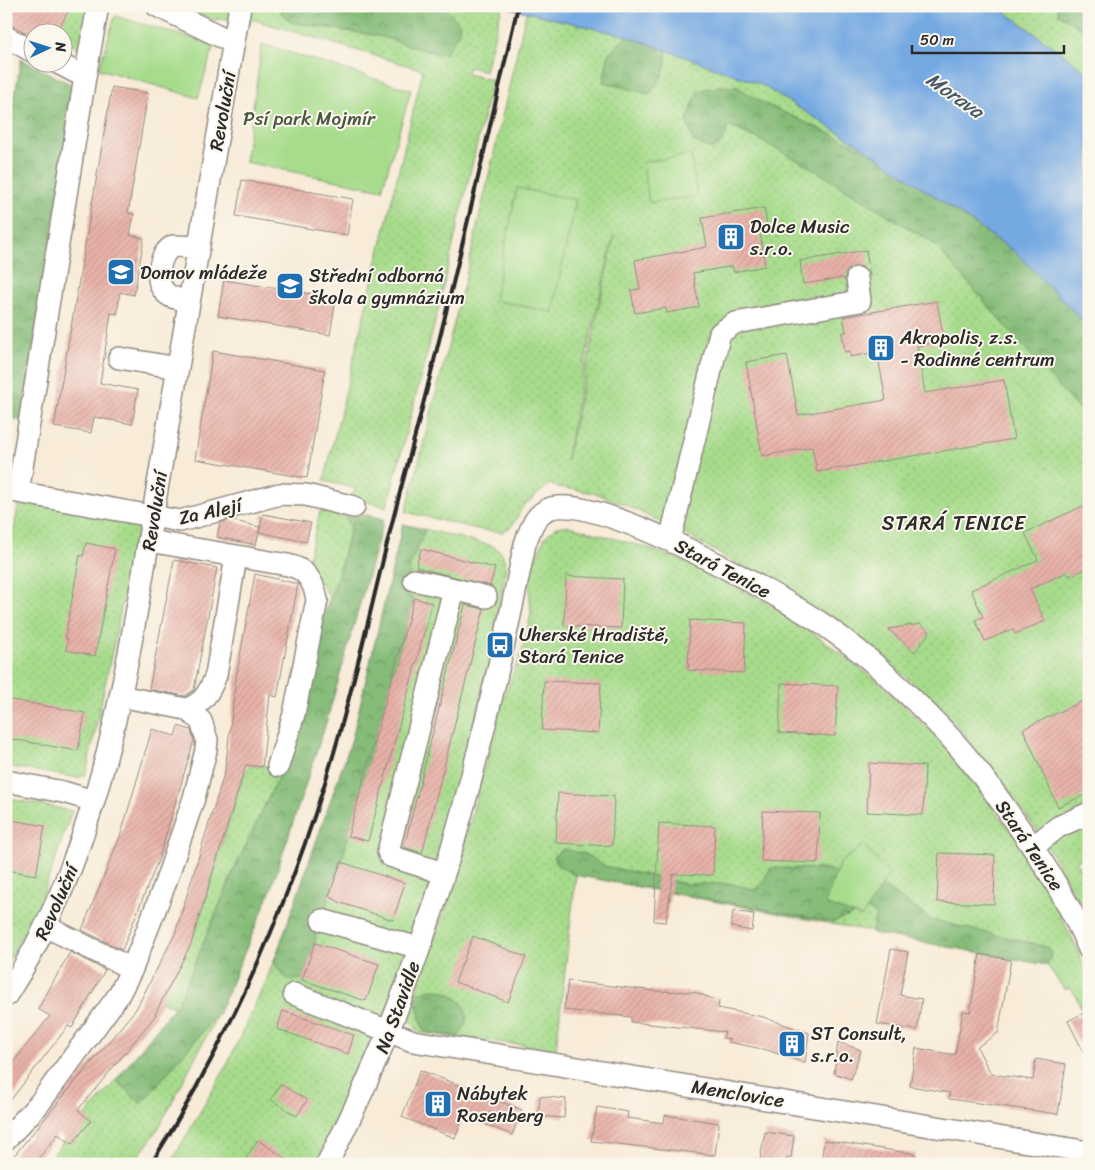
<svg xmlns="http://www.w3.org/2000/svg" width="1095" height="1170" font-family="Sriracha,sans-serif">
<style>
.grass{fill:url(#grass-dots);stroke:#69845c;fill-rule:evenodd}
.forest{fill:url(#forest-crowns);stroke:#587452}
.park{fill:#a7dc8c;stroke:#69845c}
.water{fill:#75a9e2;stroke:#506a86}
.building{fill:url(#building-hatch)}
.lines{fill:none;stroke-linecap:round;stroke-linejoin:round}
.minor-casing{stroke:#928b82;stroke-width:24}
.minor{stroke:#fff;stroke-width:21}
.rail{stroke:#2b2b2b;stroke-width:4}
.labels{text-anchor:middle;stroke-width:4;stroke-linejoin:round;paint-order:stroke}
.street-label{font-size:19px;fill:#2b2b2b;stroke:#fbf7ec}
.park-label{font-size:19px;fill:#4a5743;stroke:#fbf7ec}
.poi-label{font-size:19px;fill:#2b2b2b;stroke:#fbf7ec;text-anchor:start}
.water-label{font-size:20px;font-style:italic;fill:#45576b;stroke:#fbf7ec}
.neighbourhood-label{font-size:20px;letter-spacing:1px;fill:#2b2b2b;stroke:#fbf7ec}
</style>
<defs>
<pattern id="grass-dots" width="8" height="8" patternUnits="userSpaceOnUse" patternTransform="scale(1.25)"><rect width="8" height="8" fill="#a7dc8c"/><path d="M2 2h.1M6 6h.1" fill="none" stroke="#90bd79" stroke-width="1.8" stroke-linecap="round"/></pattern>
<pattern id="forest-crowns" width="20" height="18" patternUnits="userSpaceOnUse" patternTransform="scale(1.25)"><rect width="20" height="18" fill="#85bc78"/><path d="M2 6a3 3 0 1 1 6 0M12 15a3 3 0 1 1 6 0" fill="none" stroke="#6d9963"/></pattern>
<pattern id="building-hatch" width="6" height="6" patternUnits="userSpaceOnUse" patternTransform="scale(1.25)"><rect width="6" height="6" fill="#e8b2a9"/><path d="M-1 1l2-2M0 6l6-6M5 7l2-2" fill="none" stroke="#c79992"/></pattern>
</defs>
<rect width="100%" height="100%" fill="#fbf7ec"/>
<filter id="ink" filterUnits="userSpaceOnUse"><feTurbulence type="fractalNoise" baseFrequency=".02" numOctaves="2"/><feDisplacementMap in="SourceGraphic" scale="10" xChannelSelector="R" yChannelSelector="G"/><feConvolveMatrix kernelMatrix="1 2 1 2 8 2 1 2 1" color-interpolation-filters="sRGB"/></filter>
<filter id="wash" filterUnits="userSpaceOnUse"><feTurbulence type="fractalNoise" baseFrequency=".0096" numOctaves="4" result="noise"/><feDisplacementMap in="SourceGraphic" scale="20" xChannelSelector="R" yChannelSelector="G"/><feGaussianBlur stdDeviation="1.12" result="paint"/><feColorMatrix in="noise" values="0 0 0 0 0 0 0 0 0 0 0 0 0 0 0 0 0 1.4 0 .05"/><feComposite in="paint" operator="in"/></filter>
<g filter="url(#wash)">
<rect width="100%" height="100%" fill="#f8ebd8"/>
<path class="grass" d="M6,6H91L82,50L63,39L62,32H51Z
M179,6L502,7L485,71L469,67L467,74L492,80L435,322L387,507L352,498L355,488L324,481L423,70L251,19L249,28L223,19L213,20Z
M997,6H1058L1059,14C1092,34 1089,35 1089,73Z
M526,12L627,36L760,84L872,153L1089,327L929,231L821,173L933,243L1089,404V854L1076,862L1089,883V923L1052,854L1006,786L944,710L886,660L831,617L690,537L624,504L595,493L553,486L551,483L523,506L512,526L502,532L482,530L406,512L466,276ZM692,105L753,137H754L730,127ZM614,235L567,460L566,461L587,352Z
M20,500L119,514L138,529L86,774L78,778L6,766V563Z
M320,511L345,517L351,527L331,599L307,565Z
M403,524L493,546L502,553L506,566L483,694L429,888L398,982L361,1071L315,1164H170L225,1069L267,979L308,869L352,739Z
M562,526H569L648,548L685,562L782,610L880,683L946,746L1014,835L1051,897L1076,946L1089,979V1023L1072,989H1064L1047,965L576,875L556,1049L420,1033L411,1022L409,1012L454,882L502,701L522,651L531,614L529,581L534,563L545,537L554,528Z
M284,765L234,871L179,1001L174,1007L161,1001L194,934L243,776L249,766Z
M6,798L72,811L41,900L6,966Z
M219,1012L158,1129L133,1164H45L116,1080L141,1103Z"/>
<path class="forest" d="M282,6H438L447,10L460,24L459,31L446,53L436,54L379,36L290,22L281,13Z
M1058,6H1089V38L1082,28L1058,14Z
M627,36L666,50C668,67 661,81 649,94L603,82L609,53Z
M21,59L76,87L21,420L6,418V147Z
M720,86L738,87L759,101L872,153L1015,252L1089,327V421L933,243L810,167L751,135L728,126C725,137 723,145 711,149L693,141L687,121L698,91Z
M367,515L384,519L327,720L269,895L219,1012L141,1104L116,1080L179,1001L235,868L284,765L322,620L338,576L351,527L345,517Z
M403,524L425,530L410,565L408,597L414,598L343,856L324,913L316,928L315,943L303,979C284,982 284,977 274,962L352,739Z
M563,849L585,854L605,866L687,884H731L757,890L771,868L827,869L845,876L875,881L932,920L1047,947L1052,955L1047,965L872,933L876,914L867,909L833,922L575,875L559,866L553,857Z
M433,989C449,990 471,1003 466,1023C465,1027 460,1033 458,1037L424,1031L414,996L416,993Z
M94,1158L112,1159L111,1164H90Z"/>
<path class="park" d="M115,16L214,45L198,98L99,69Z
M262,44L411,90L382,190L245,162Z
M691,155L697,196L649,203L643,162Z
M517,188L576,200L552,312L494,300Z
M863,845L889,874L862,917L825,904L839,864Z"/>
<path class="water" d="M501,6H997L1089,73V327L1015,252L872,153L760,84L627,36Z"/>
<g id="blocks">
<path class="building" d="M6,6H71L57,32H25L6,23Z
M112,87L148,93L128,213L134,214L130,235L144,238L134,295L120,292L117,314L111,313L100,383L138,390L132,424L94,417L91,433L54,427Z
M242,180L353,199L347,235L236,216Z
M764,208L768,230L760,232L765,266L733,272V266L693,273L699,307L667,313L666,308L635,313L631,290L640,289L635,260L707,247L702,218Z
M866,250L870,276L862,267L856,266L846,273L845,281L843,278L803,284L800,261Z
M224,280L336,298L330,335L218,316Z
M937,301L944,341L917,346L925,393L1004,380L1014,439L817,472L812,447L762,456L746,362L787,355L798,415L886,400L877,352L850,357V351L845,352L842,333L846,332L843,317Z
M213,351L325,370L307,478L195,459Z
M1083,506L1089,519V568L1069,576L1067,572L1030,589L1045,621L1015,634L1013,629L985,641L975,620L983,617L971,590L1038,560L1025,533Z
M263,514L311,523L306,542L259,532Z
M230,520L260,527L256,545L217,537L220,523Z
M86,543L115,549L95,656L66,650L68,639L65,638L80,555L83,556Z
M421,549L495,568L490,586L416,567Z
M174,560L217,568L194,690L185,696L149,689Z
M255,574L298,584L277,697L270,695L262,767L246,765L191,944L155,1014L156,1015L78,1110L91,1121L72,1144L58,1134L34,1164H7L136,1009L175,934L225,771L236,678Z
M566,576L623,579L621,628L564,626Z
M414,598L432,603L368,841L348,836Z
M465,605L484,609L422,853L404,847Z
M690,620L746,623L744,673L688,670Z
M920,624L930,632L915,652L888,629Z
M544,681L601,683L598,733L542,730Z
M781,683L838,686L835,736L779,733Z
M1089,698V793L1058,807L1023,729Z
M6,699L85,713L78,751L6,738Z
M178,726L191,730L194,740L159,858L122,950L82,930L121,834L152,729L175,736Z
M869,763L925,766L923,815L867,812Z
M558,793L614,796L612,846L556,843Z
M763,811L820,813L818,863L761,861Z
M6,819L45,826L36,875L7,870L10,850L6,849Z
M659,823L715,826L713,875L673,874L666,922L654,921Z
M939,853L995,855L994,904L937,902Z
M341,862L405,883L393,920L341,903L329,896Z
M733,911L754,914L752,931L731,927Z
M473,936L526,957L508,1002L455,982Z
M315,943L379,964L366,1001L302,980Z
M891,949L908,952L900,995L922,999L917,1030L877,1024Z
M70,952L105,970L72,1028L68,1026L6,1106V1071L50,1016L38,1009Z
M980,954L1011,960L998,1033L977,1047L991,1074L1033,1080L1036,1059L1066,1064L1058,1114L949,1099L950,1093L910,1086L916,1048L955,1055L963,1011L970,1012Z
M568,981L656,991L694,992L719,1001L718,1008L763,1017L809,1033L805,1063L767,1050L728,1042L729,1039L723,1038L725,1032L631,1022V1017L564,1010Z
M283,1011L354,1035L348,1054L277,1029Z
M1084,1013L1089,1022V1063L1068,1021Z
M838,1042L861,1050L851,1079L834,1073Z
M420,1070L522,1110L512,1135L464,1116L455,1138L402,1117Z
M280,1084L307,1100L297,1116L271,1100Z
M540,1096L566,1099L564,1118L538,1116Z
M597,1107L628,1112L627,1118L664,1123L665,1115L719,1123L715,1155L591,1141Z
M765,1132L794,1136L791,1158L787,1157L785,1164L760,1160Z
M258,1140L294,1164H242Z
M824,1140L915,1154V1164H821Z"/>
</g>
</g>
<g filter="url(#ink)">
<use href="#blocks" fill-opacity="0" stroke="#928b82" stroke-width="1"/>
<g class="lines">
<defs>
<path id="minor" d="M157,6L234,43
M6,37L32,51
M85,77L98,6
M189,301C181,299 170,299 164,291C154,279 160,253 173,246L199,247
M119,358L178,368
M6,490L180,521L280,494L306,495L354,507
M18,492L85,77L56,62
M670,540L720,333L735,323L860,301L857,278
M149,541L288,565C307,569 314,582 317,600L294,714L278,766
M414,580L454,589L388,852L390,856L443,873
M454,589L486,597
M120,696L186,709
M6,781L63,792L94,801
M1033,847L1058,827L1089,813
M322,920L419,948
M47,927L132,969
M294,994L413,1041L1089,1152
M6,996C108,840 129,652 160,472C187,317 214,162 240,6
M6,1139L39,1104L118,996L132,969L165,884L194,798L206,750L207,740L201,721L186,709C203,704 210,691 216,675L236,557
M327,1164C428,972 482,756 525,544C530,530 535,513 551,508C602,494 786,598 831,630C874,660 911,696 946,733C970,758 991,787 1011,816C1041,858 1069,901 1089,949"/>
</defs>
<use href="#minor" class="minor-casing"/>
<use href="#minor" class="minor"/>
<path class="rail" d="M151,1164C231,1037 291,900 333,756C360,664 379,570 404,477C446,321 481,163 518,6"/>
</g>
</g>
<defs>
<symbol id="building-square" viewBox="-11 -11 22 22"><rect x="-9" y="-9" width="18" height="18" rx="4" fill="#1f6fb2" stroke="#fbf7ec"/><path d="M-4-6H4V6H1V3H-1V6H-4ZM-2.5-4.3h1.7v1.8h-1.7ZM.8-4.3h1.7v1.8H.8ZM-2.5-1h1.7V.8h-1.7ZM.8-1h1.7V.8H.8Z" fill="#fff"/></symbol>
<symbol id="school-square" viewBox="-11 -11 22 22"><rect x="-9" y="-9" width="18" height="18" rx="4" fill="#1f6fb2" stroke="#fbf7ec"/><path d="M0-5L7-2L0 1L-7-2ZM-4 1L0 2.5L4 1V4Q0 6-4 4Z" fill="#fff"/></symbol>
<symbol id="bus-square" viewBox="-11 -11 22 22"><rect x="-9" y="-9" width="18" height="18" rx="4" fill="#1f6fb2" stroke="#fbf7ec"/><path d="M-5-6H5V4H4V6H2V4H-2V6H-4V4H-5ZM-3.5-4V0h7V-4ZM-3.5 1.2v1.5H-2V1.2ZM2 1.2v1.5H3.5V1.2Z" fill="#fff"/></symbol>
</defs>
<g fill-rule="evenodd">
<use href="#building-square" x="715" y="221" width="32" height="32"/>
<use href="#school-square" x="105" y="256" width="32" height="32"/>
<use href="#school-square" x="274" y="270" width="32" height="32"/>
<use href="#building-square" x="865" y="332" width="32" height="32"/>
<use href="#bus-square" x="484" y="629" width="32" height="32"/>
<use href="#building-square" x="776" y="1028" width="32" height="32"/>
<use href="#building-square" x="422" y="1088" width="32" height="32"/>
</g>
<g class="labels">
<g class="street-label">
<text transform="translate(222 111) rotate(-80)" y="7">Revoluční</text>
<text transform="translate(154 511) rotate(-81)" y="7">Revoluční</text>
<text transform="translate(210 511) rotate(-12)" y="7">Za Alejí</text>
<text transform="translate(723 568) rotate(28)" y="7">Stará Tenice</text>
<text transform="translate(1030 845) rotate(56)" y="7">Stará Tenice</text>
<text transform="translate(56 902) rotate(-66)" y="7">Revoluční</text>
<text transform="translate(397 1007) rotate(-70)" y="7">Na Stavidle</text>
<text transform="translate(738 1093) rotate(9)" y="7">Menclovice</text>
</g>
<g class="park-label">
<text x="309" y="125">Psí park Mojmír</text>
</g>
<g class="poi-label">
<text x="750" y="233">Dolce Music<tspan x="750" dy="22">s.r.o.</tspan></text>
<text x="140" y="279">Domov mládeže</text>
<text x="309" y="282">Střední odborná<tspan x="309" dy="22">škola a gymnázium</tspan></text>
<text x="900" y="344">Akropolis, z.s.<tspan x="900" dy="22">- Rodinné centrum</tspan></text>
<text x="519" y="641">Uherské Hradiště,<tspan x="519" dy="22">Stará Tenice</tspan></text>
<text x="811" y="1040">ST Consult,<tspan x="811" dy="22">s.r.o.</tspan></text>
<text x="457" y="1100">Nábytek<tspan x="457" dy="22">Rosenberg</tspan></text>
</g>
<g class="water-label">
<text transform="translate(955 95) rotate(35)" y="7">Morava</text>
</g>
<g class="neighbourhood-label">
<text x="954" y="530">STARÁ TENICE</text>
</g>
</g>
<rect width="1095" height="1170" fill="none" stroke="#fbf7ec" stroke-width="25"/>
<g transform="translate(48 48) rotate(86)"><circle r="24" fill="#fbf7ec" stroke="#a8a59f"/>
<path d="M0-4L9 19L0 12L-9 19Z" fill="#1f6fb2"/>
<text y="-8" font-size="14" font-weight="bold" text-anchor="middle" fill="#2b2b2b">N</text>
</g>
<path d="M912 45v8h152v-8" fill="none" stroke="#2b2b2b" stroke-width="2.5"/>
<text x="920" y="45" font-size="15" fill="#2b2b2b" stroke="#fbf7ec" stroke-width="4" paint-order="stroke">50 m</text>
</svg>
